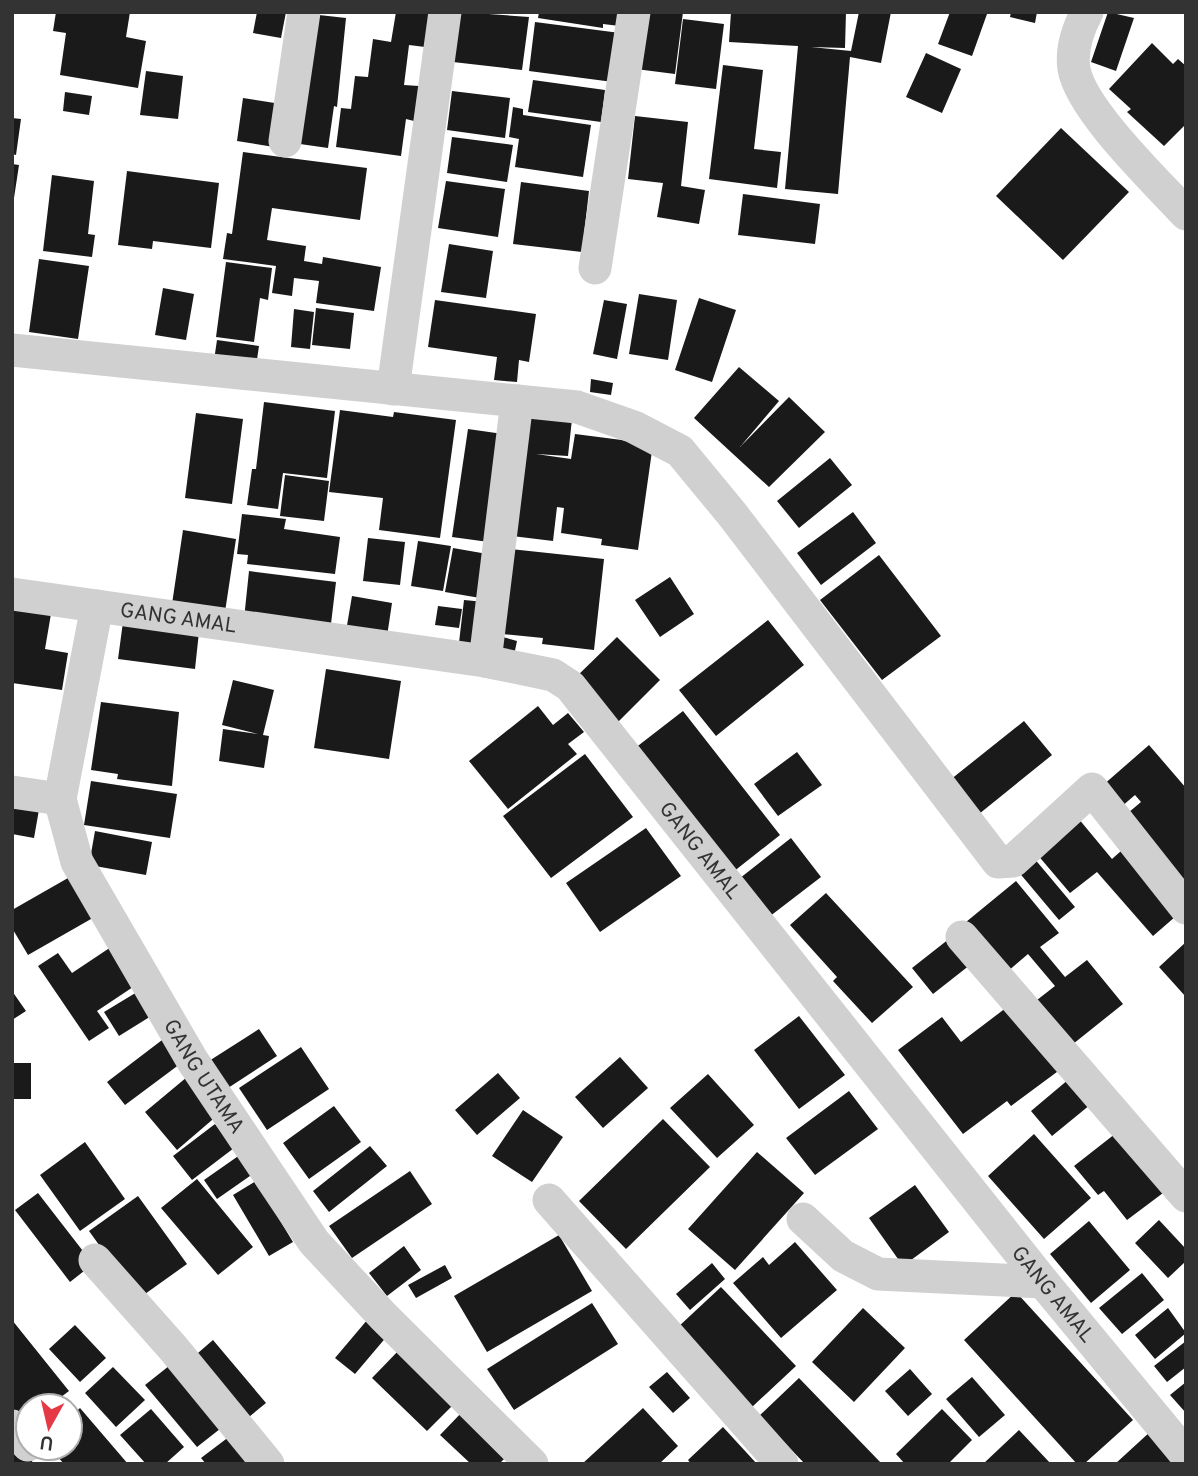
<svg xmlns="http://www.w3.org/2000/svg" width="1198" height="1476" font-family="Overpass,sans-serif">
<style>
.building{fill:#1a1a1a}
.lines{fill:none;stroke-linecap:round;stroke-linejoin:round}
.street{stroke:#d0d0d0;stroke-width:33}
.labels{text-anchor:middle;stroke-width:7;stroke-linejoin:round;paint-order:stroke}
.street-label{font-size:21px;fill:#333;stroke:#fff}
</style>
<rect width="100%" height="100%" fill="#fff"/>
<path class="building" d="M56,12H130L126,37L146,41L138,88L60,75L66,33L53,31Z
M257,12H286L281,38L253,33Z
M396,12H437L433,48L409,45L404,85L419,86L414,121L406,119L401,156L336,147L341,108L351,109L355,76L368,77L373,39L391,42Z
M460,12L529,17L522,70L453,62Z
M539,12H630L628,27L603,24V28L538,18Z
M636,12H683L675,74L628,68Z
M731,12H846L845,48L811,47L851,51L859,12H891L881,63L850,57L838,194L785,189L798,46L729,42Z
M950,12L987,14L972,56L938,44Z
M1011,12H1037L1035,23L1010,17Z
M1108,12L1134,18L1116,71L1091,62Z
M310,14L346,18L337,107L334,106L328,148L293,143Z
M683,19L724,24L716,89L675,84Z
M535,22L620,33L613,82L529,71Z
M1152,43L1173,64L1178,59L1186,66V124L1164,146L1127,112L1131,109L1109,89Z
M926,53L961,69L942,113L906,97Z
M723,65L763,70L754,149L781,152L777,188L709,179Z
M146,71L183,76L178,119L140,115Z
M533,80L605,90L601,122L528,112Z
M452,91L510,98L505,138L447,130Z
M65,92L92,96L89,115L63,111Z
M243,98L281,104L274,147L237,141Z
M513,107L523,109V115L591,125L583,177L515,167L519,139L509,137Z
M635,116L688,122L681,186L705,190L699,224L657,217L663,183L628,179Z
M12,118L21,119L16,155L12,154Z
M1061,128L1129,192L1063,260L996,196Z
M452,137L513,145L507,182L447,173Z
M243,152L367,168L360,220L272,208L267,240L306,246L304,261L322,264L323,257L381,267L374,311L316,303L319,281L294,278L292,296L272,293L276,266L223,259L227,233L232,234Z
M12,164L19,165L14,198H12Z
M127,171L219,183L211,248L153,241L152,249L118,245Z
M52,175L94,181L88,234L95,235L92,257L43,251Z
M446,181L505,189L498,237L438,228Z
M521,182L589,191L582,252L513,244Z
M743,194L820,204L815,244L738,235Z
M449,244L493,251L486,298L441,292Z
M39,259L89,266L78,339L29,332Z
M226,262L272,268L268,300L260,298L254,342L216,337Z
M163,288L194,294L186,340L155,335Z
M639,294L677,300L668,360L629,354Z
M699,298L736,310L712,382L675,370Z
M435,300L536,314L529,362L519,360L517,382L494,380L497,357L428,347Z
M604,300L627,304L617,359L593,354Z
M316,308L354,313L350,349L312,345Z
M294,309L314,312L310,349L291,347Z
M217,340L259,346L255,373L213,367Z
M739,367L779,401L740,447L789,397L825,432L769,487L694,418Z
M591,379L613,383L611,395L590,392Z
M264,402L335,411L327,478L283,473L278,509L247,505L252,469H256Z
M340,410L393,417L394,412L456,420L440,538L379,530L383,498L329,492Z
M196,413L243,419L232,504L185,498Z
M522,413L572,419L568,456L536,454L571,459L575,434L653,444L638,550L601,545L602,539L561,533L564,508L557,507L553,541L505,535Z
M468,429L503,434L496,543L452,537Z
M830,458L852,485L799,528L777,501Z
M285,475L329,481L324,521L280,516Z
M853,512L876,543L821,585L797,553Z
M242,514L286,519L284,529L340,537L335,574L247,564L248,555L237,554Z
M183,530L236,539L225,612L172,604Z
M368,538L405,542L400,585L363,581Z
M418,541L451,546L443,591L411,586Z
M453,548L493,555L486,599L445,592Z
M502,548L604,559L594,650L542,644L543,638L492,633Z
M879,555L941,636L882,680L820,600Z
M249,571L336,582L330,632L244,619Z
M670,577L694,614L660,637L635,600Z
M352,596L392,603L386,643L345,637Z
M464,600L485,602L479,654L458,651Z
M12,602L52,608L45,649L68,653L62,690L12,683Z
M438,606L462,609L459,628L435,625Z
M768,620L804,665L716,736L679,690Z
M123,622L199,632L195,669L118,659Z
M496,635L517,641L513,660L494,654Z
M617,637L660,680L614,726L571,682Z
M326,669L401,681L389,759L314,748Z
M233,680L274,690L263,735L269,736L264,768L219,761L223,729L258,734L222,725Z
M101,702L179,712L172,786L117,779L118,774L91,770Z
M538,706L553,725L568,713L584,732L568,744L577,754L508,809L469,761Z
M683,711L780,835L728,876L630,752Z
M1024,721L1052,755L979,814L950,780Z
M1149,745L1186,788V892L1122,818L1141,802L1135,795L1121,807L1102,786Z
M797,752L822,785L778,816L754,784Z
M585,754L633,817L551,878L503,816Z
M91,781L177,794L170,838L84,825Z
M12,800L40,804L34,838L12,834Z
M1078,818L1112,859L1121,851L1183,910L1153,936L1097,872L1070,893L1036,853Z
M646,828L681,876L600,932L566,883Z
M95,831L152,842L146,875L89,865Z
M791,838L821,877L765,920L735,882Z
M1033,857L1075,907L1059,920L1017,870Z
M75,874L98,915L28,955L12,928V910Z
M1016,881L1059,933L1040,947L1065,977L1087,960L1123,1004L1073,1044L1037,1000L1055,986L1028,954L1007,972L966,922Z
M826,893L913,987L872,1023L833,981L837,977L790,925Z
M954,935L975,961L933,994L912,968Z
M1186,942V997L1159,967Z
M114,945L139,983L97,1011L109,1028L89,1041L38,966L58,953L72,973Z
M142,989L156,1013L119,1036L104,1012Z
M12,991L26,1011L12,1020Z
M1015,1001L1065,1066L1011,1106L1007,1101L963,1134L898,1050L942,1017L961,1042Z
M799,1016L845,1075L799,1109L754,1050Z
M259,1029L277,1056L228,1088L209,1061Z
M166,1037L184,1061L125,1105L107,1082Z
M301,1047L329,1089L267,1130L239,1088Z
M620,1057L648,1088L603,1128L575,1097Z
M12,1063H31V1099H12Z
M498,1073L520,1098L477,1135L455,1110Z
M708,1074L754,1125L717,1158L670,1108Z
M1075,1074L1096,1100L1052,1136L1031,1111Z
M187,1077L219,1114L177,1150L145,1112Z
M849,1091L878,1129L815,1175L786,1138Z
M334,1106L361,1142L309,1179L283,1143Z
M523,1110L563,1137L532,1182L492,1156Z
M663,1119L710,1167L626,1249L579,1201Z
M215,1124L234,1148L192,1180L173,1156Z
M1120,1130L1167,1190L1127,1220L1104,1191L1098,1195L1074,1166Z
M1034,1134L1091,1198L1044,1239L988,1176Z
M85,1142L125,1199L80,1231L40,1175Z
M370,1146L387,1166L329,1212L313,1191Z
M244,1152L257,1171L217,1199L204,1180Z
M757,1152L804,1193L735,1270L688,1229Z
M410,1171L432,1204L352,1258L329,1226Z
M197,1179L253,1247L218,1275L161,1208Z
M256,1181L293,1242L269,1256L233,1195Z
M915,1185L949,1232L903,1266L869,1218Z
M38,1193L93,1264L70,1282L15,1210Z
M138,1196L187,1264L138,1299L89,1231Z
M1159,1220L1186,1249V1261L1168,1278L1135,1243Z
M1089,1221L1130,1270L1091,1303L1050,1254Z
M559,1235L592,1291L487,1352L454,1296Z
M795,1242L837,1290L781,1338L733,1283L763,1257L769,1265Z
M404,1246L421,1270L387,1296L369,1273Z
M712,1263L725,1279L690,1310L676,1294Z
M445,1265L452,1278L416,1298L408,1285Z
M1142,1273L1164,1300L1122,1334L1099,1308Z
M721,1287L796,1366L751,1408L677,1328Z
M1016,1292L1133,1420L1084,1464H1077L964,1340Z
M592,1303L618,1344L514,1410L487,1369Z
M863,1308L905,1348L854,1402L812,1362Z
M1168,1308L1186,1333L1155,1359L1135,1335Z
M368,1319L388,1335L355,1374L335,1358Z
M12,1320L69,1391L49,1406H28V1422L12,1411Z
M75,1325L106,1358L80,1382L49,1349Z
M213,1340L266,1403L244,1421L191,1359Z
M1186,1341V1367L1167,1382L1154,1366Z
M401,1348L456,1402L427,1431L372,1378Z
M174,1362L225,1425L197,1447L145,1385Z
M113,1367L145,1400L116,1427L85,1393Z
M910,1369L932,1394L908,1416L885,1391Z
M667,1372L690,1398L673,1413L649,1387Z
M972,1377L1005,1415L979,1437L946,1399Z
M799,1378L882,1464H805L759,1416Z
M1186,1382V1413L1170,1395Z
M80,1408L128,1464H64L50,1448H70V1417Z
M643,1408L678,1446L659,1464H582Z
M151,1409L184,1447L165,1464H146L120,1435Z
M465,1409L511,1452L499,1464H471L440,1435Z
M942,1409L972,1440L948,1464H905L896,1454Z
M723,1427L757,1464H691L688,1460Z
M1019,1430L1051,1464H983Z
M1151,1431L1180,1464H1115Z
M234,1433L258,1464H206L201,1458Z
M12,1434L34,1464H12Z"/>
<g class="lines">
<g class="street">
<path d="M1087,12C1078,29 1071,50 1074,69C1081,110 1157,182 1186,214"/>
<path d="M285,141L304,12"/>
<path d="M595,268L634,12"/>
<path d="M12,350L577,407L634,427L680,451L732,514L998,862L1013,861L1092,789L1186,908"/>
<path d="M393,389L445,12"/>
<path id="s1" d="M12,594L485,661L553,675L570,686L1043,1282L1186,1455"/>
<path id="s2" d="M97,606L60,799L77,862L192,1060L314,1242L383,1316L532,1464"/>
<path d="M485,661L517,401"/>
<path d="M12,792L60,799"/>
<path d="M962,937L1186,1196"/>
<path d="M549,1200L782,1464"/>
<path d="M803,1219L843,1256L878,1274L1043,1282"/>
<path d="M95,1260L173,1348L268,1464"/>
<path d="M12,1426L28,1445"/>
</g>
</g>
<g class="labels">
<g class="street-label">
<text dy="7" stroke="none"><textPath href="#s1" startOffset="168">GANG AMAL</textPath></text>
<text dy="7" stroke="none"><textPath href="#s1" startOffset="777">GANG AMAL</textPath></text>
<text dy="7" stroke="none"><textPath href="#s2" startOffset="511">GANG UTAMA</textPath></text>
<text dy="7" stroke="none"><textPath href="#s1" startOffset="1344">GANG AMAL</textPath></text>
</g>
</g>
<rect width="1198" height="1476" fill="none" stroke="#333333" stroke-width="28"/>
<g transform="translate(49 1427) rotate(188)"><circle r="33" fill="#ffffff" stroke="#adadad" stroke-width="2"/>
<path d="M0-5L12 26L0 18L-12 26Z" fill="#e63946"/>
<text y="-10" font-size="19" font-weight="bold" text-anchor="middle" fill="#333333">U</text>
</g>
</svg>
